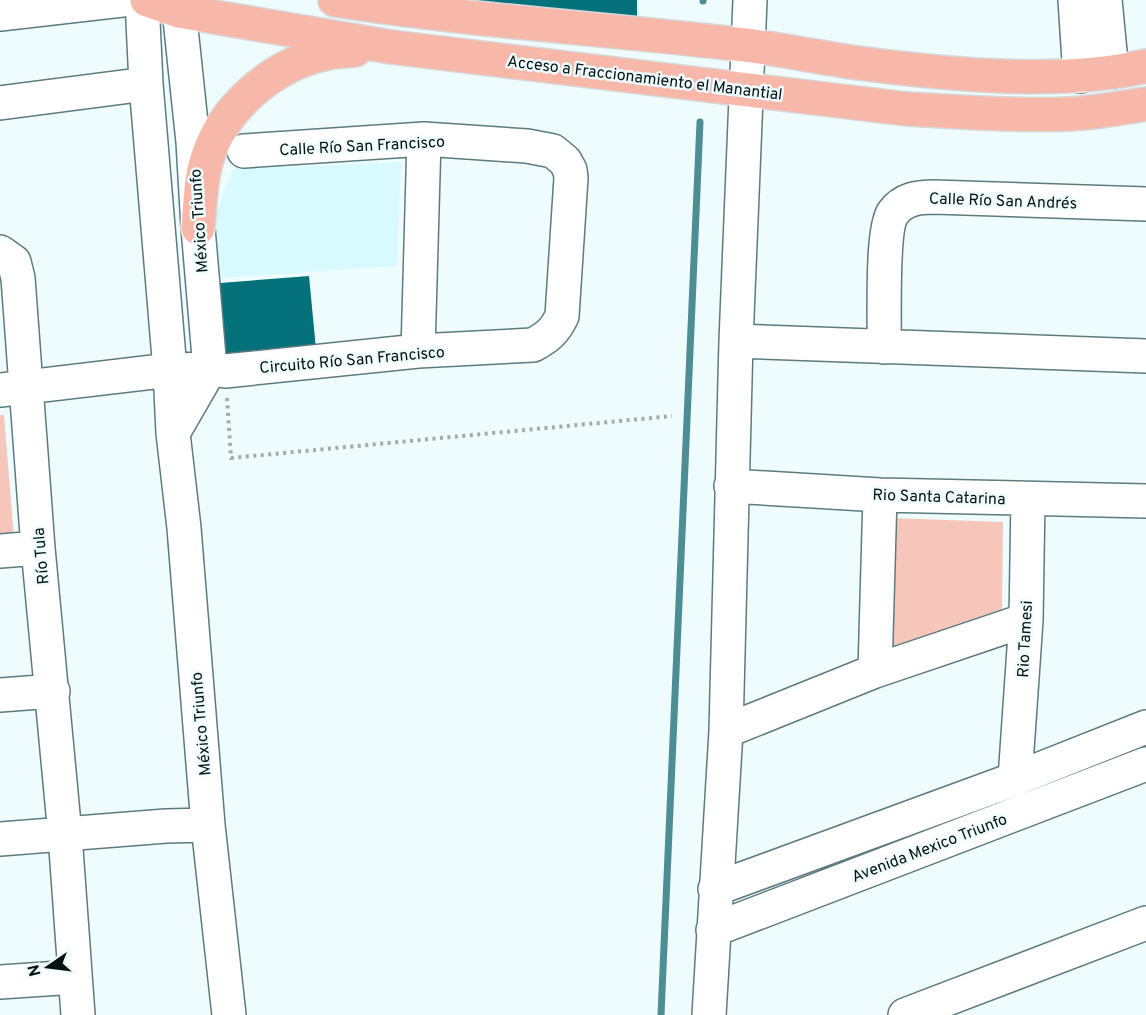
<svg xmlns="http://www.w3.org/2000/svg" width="1146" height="1015" font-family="Overpass,sans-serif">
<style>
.built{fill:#d8fafe}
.green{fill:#f7c6bb}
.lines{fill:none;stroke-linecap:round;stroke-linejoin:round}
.stream{stroke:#4d8d94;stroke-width:7}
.building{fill:#05727b}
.minor-casing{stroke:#5d7b7e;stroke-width:36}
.major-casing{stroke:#d7d9d9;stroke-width:36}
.path{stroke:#9facad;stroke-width:4;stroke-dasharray:3 4.5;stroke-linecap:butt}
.minor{stroke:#fff;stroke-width:33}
.major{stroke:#f8b8a9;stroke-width:33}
.labels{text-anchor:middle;stroke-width:5;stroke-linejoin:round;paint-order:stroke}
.street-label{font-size:16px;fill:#061112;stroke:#effcfe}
</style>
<rect width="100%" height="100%" fill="#effcfe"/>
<path class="built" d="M401,162L397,266L221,278L215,216L233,169Z"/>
<path class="green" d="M0,415H4L14,538L0,539Z
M891,518L1003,522L1002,609L888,651Z"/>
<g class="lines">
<path class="stream" d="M703,1V0
M661,1015L700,122"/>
</g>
<path class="building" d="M441,0H637V21Z
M309,276L316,349L226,358L220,283Z"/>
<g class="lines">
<defs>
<path id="minor" d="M142,0L146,84L170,370L173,433L184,528L208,825L229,1015
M1075,0L1080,76
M1105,0L1112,72
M0,14L122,0
M0,103L146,84
M0,252L14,262L18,278L38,548L65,835L78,1015
M736,341L1146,356
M884,347C885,321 881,230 893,213C903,199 918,197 934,197L1146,204
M418,351L424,139
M0,390L170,370L210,369L225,371L418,351L533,345C548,337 555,331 562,316L571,178L570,170L565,161L553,151L527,146L424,139L244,151
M173,433L210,369L198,228L193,142L178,0
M731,486L880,495L1146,501
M0,551L38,548
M875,671L880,495
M0,695L53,691
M726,731L875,671L1026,620
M1015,779L1026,620L1028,499
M0,839L166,826L208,825
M715,889L1015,779L1146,727
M713,930L1146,764
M0,982L75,977
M709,1015L726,731L736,341L750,0
M905,1015L1146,923"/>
<path id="major" d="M147,0L179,11L391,47L907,109C961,112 1015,116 1068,114C1095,113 1120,108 1146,104
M335,0C471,21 609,29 745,45C786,50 826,59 866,64C953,75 1061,85 1146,66
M198,228C200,206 200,180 207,159C223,107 275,63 328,53C337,51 346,51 355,50"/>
</defs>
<use href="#minor" class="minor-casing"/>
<use href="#major" class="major-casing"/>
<path class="path" d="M227,398L231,458L672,416"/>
<use href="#minor" class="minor"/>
<use href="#major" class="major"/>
</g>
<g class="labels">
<g class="street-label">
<text transform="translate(645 77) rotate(7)" y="6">Acceso a Fraccionamiento el Manantial</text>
<text transform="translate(362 145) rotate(-3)" y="6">Calle Río San Francisco</text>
<text transform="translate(1003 200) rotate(2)" y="6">Calle Río San Andrés</text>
<text transform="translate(198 221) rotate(-94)" y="6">México Triunfo</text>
<text transform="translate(352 359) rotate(-5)" y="6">Circuito Río San Francisco</text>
<text transform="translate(939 496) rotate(2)" y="6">Rio Santa Catarina</text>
<text transform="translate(40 556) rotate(-95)" y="6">Río Tula</text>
<text transform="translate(1024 639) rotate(-87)" y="6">Rio Tamesi</text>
<text transform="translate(200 724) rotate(-95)" y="6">México Triunfo</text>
<text transform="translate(929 847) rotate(-21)" y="6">Avenida Mexico Triunfo</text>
</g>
</g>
<g transform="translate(48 967) rotate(256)" stroke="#effcfe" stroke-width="4.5" paint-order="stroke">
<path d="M0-4.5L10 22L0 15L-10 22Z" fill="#061112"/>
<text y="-9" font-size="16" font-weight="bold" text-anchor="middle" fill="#061112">N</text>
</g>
</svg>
